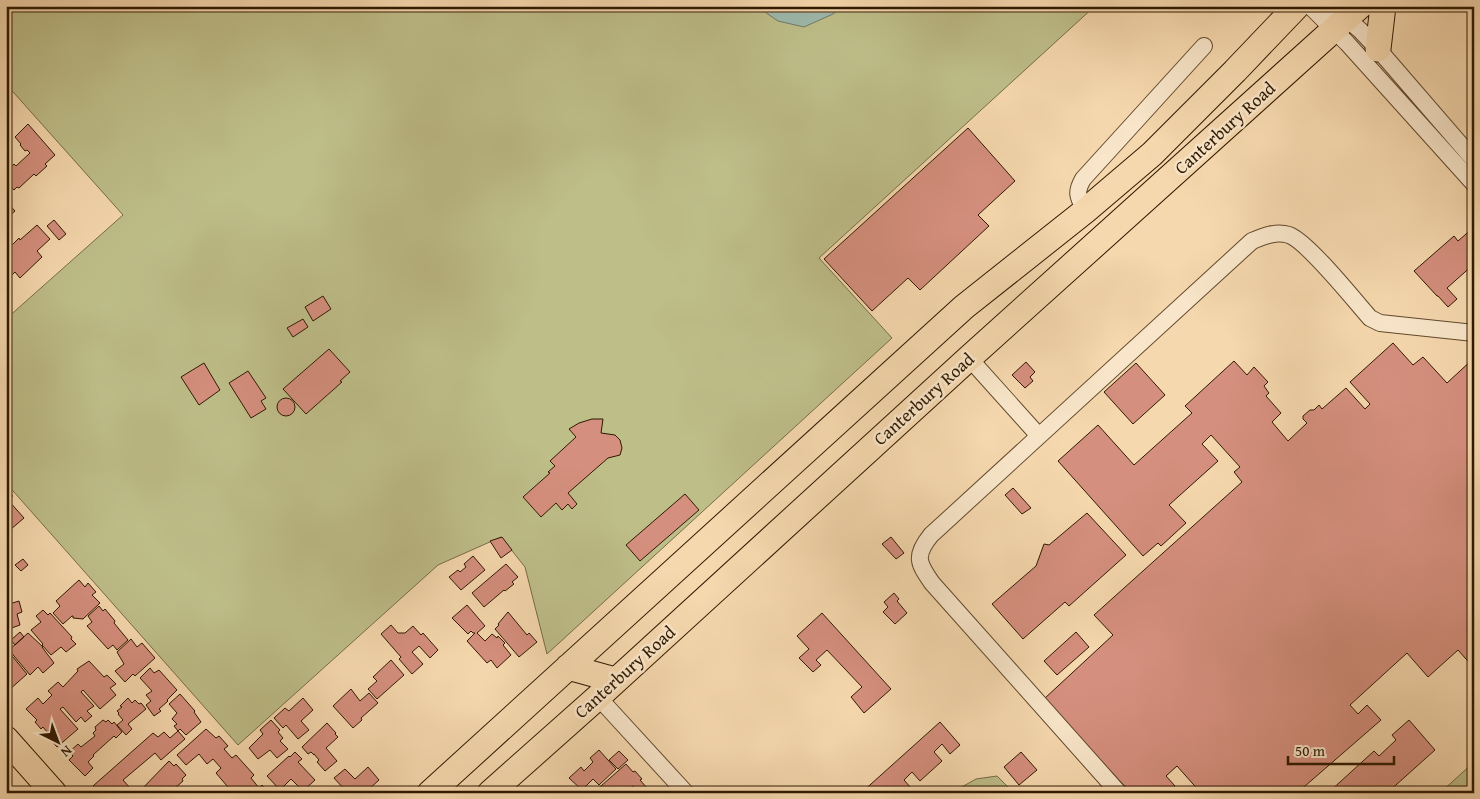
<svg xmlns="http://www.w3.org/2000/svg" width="1480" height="799" font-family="'Gentium Book Plus',serif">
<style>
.green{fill:#bebe89;stroke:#766c45}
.water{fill:#9db9ac;stroke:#717968}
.building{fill:#d58f7e;stroke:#2f1901}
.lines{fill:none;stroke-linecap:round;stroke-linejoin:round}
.minor-casing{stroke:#61492c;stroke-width:18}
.primary-casing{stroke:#2f1901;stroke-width:27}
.minor{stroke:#f9e6ca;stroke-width:16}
.primary{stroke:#f6d8ae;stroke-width:25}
.labels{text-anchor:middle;stroke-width:5;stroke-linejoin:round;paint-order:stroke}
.street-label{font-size:18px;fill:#2f1901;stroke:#f9e6ca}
</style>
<rect width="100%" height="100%" fill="#f6d8ae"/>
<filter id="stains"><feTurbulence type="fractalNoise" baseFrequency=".004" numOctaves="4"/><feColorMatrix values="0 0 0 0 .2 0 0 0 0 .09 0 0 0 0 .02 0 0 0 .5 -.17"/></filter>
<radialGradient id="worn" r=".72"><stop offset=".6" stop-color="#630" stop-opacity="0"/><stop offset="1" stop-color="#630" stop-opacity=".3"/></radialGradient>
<path class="green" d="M6,6H1095L819,258L892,338L547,654L525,567L501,537L438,565L238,745L6,483V319L123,215L6,84Z
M1474,762V793H1440Z
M997,776L1009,788L1010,793H951L976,779Z"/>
<path class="water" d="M756,6H843L833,14L804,27L778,21Z"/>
<path class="building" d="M28,124L55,155L45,164L47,166L36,176L34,174L19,188L17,187L14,190L6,182V179L9,177L6,173L14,164L16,166L30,153L27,150L25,151L20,145L21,144L15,137Z
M968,128L1015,181L978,215L989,226L920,290L908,278L872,311L824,259Z
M6,201L15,211L6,219Z
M54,220L66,234L59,240L47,226Z
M37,225L50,239L37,251L42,257L20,278L15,272L7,280L6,253L12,247L11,246L19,238L20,240Z
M1474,227V264L1447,288L1457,299L1448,307L1438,296H1437L1414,271L1454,236L1458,241Z
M323,296L331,309L313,321L305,307Z
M303,319L308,327L293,337L287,328Z
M1393,343L1413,365L1423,357L1447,383L1474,358V668L1458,650L1428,677L1407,653L1350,705L1358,714L1367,705L1381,720L1297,793H1201L1177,766L1166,776L1175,786L1169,793H1131L1044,699L1113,635L1094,615L1242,482L1234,472L1240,467L1211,435L1202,444L1218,461L1169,505L1186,523L1161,546L1158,543L1143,556L1058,461L1098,425L1134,465L1192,413L1185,406L1234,361L1247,375L1254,367L1268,382L1264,386L1269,393L1266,396L1281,413L1272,422L1288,441L1307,423L1303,419V416L1310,410H1314L1319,405L1322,409L1346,388L1365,409L1370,404L1350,382Z
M329,349L350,372L340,381L342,382L306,414L283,389Z
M1026,362L1035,372L1030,377L1033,381L1025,388L1012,375Z
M204,363L220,390L199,405L181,377Z
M1136,363L1165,395L1133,424L1104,392Z
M248,371L266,398L261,401L266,409L251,418L229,383Z
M277 407a9 9 0 1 1 18 0a9 9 0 1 1-18 0Z
M592,419H603L601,433L615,435L620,440L622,448L620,455L608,458L568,493L577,504L572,509L568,504L562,510L556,503L541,517L523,497L550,473L548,472L555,466L550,461L576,437L569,429L579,423Z
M1013,488L1031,508L1022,514L1005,495Z
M6,489L13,496L8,500L24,518L10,530L6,527Z
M685,494L699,510L640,561L626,545Z
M1087,513L1126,555L1069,606L1065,602L1023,639L992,604L1036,566L1044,544L1049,545Z
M502,537L512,550L501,558L490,541Z
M891,537L904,553L896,559L882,544Z
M473,556L485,570L461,590L449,577L458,570L460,572L466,567L464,564Z
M23,559L28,565L21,571L15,565Z
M506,564L518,577L512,582L514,584L505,591L504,590L484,607L472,593Z
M79,580L85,587L88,583L96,592L92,595L100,603L83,619L73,618V616H72L63,624L53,613L60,606L56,601Z
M894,593L899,599L897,601L907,613L895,624L883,612L888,607L884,602Z
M19,601L22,612L17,614L20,625L6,630V605Z
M467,605L485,626L477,633L485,641L492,634L497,638L498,636L505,643L503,645L511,655L497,668L491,660L487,663L467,641L475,633H473L471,631L468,634L452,618Z
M99,606L103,611L105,609L115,621L114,623L128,640L117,650L113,645L108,649L87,626L92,622L88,616Z
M43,610L48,615L50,613L72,637L71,639L76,644L66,652L61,647L51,655L42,645L43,644L31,630L41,622L36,616Z
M508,612L527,635L529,633L537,642L519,657L495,629L499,625L498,624Z
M822,613L891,689L864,713L851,697L862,687L827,650L816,660L821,665L813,672L799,658L809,649L797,636Z
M391,625L398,633H405L413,626L421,635L423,633L438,650L430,658L419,646L412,652L423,664L412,674L399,659L401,657L381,634Z
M20,632L24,637L15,645L11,640Z
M1076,632L1089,647L1057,675L1044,661Z
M28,633L43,647H42L54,663L43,673L38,667L30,675L9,650Z
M131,639L137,647L142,643L155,658L135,676L133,674L125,682L115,671L124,664L117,652Z
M8,651L27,674L8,691L6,690V653Z
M391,660L404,675L377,699L368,689L377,681L373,677Z
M89,661L104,677L107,675L116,684L110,688L116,695L100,709L83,690L81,692L94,706L87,711L92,716L85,722L81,717L76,722L63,707L60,709L78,729L57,747L50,739L58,732L53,727L47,732L43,727L41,729L35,722L37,720L26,709L38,698L43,704L52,695L48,691L58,682L63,687L78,671L77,669Z
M150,668L154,673L159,670L177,690L167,700L168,701L159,709L161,711L154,716L146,705L151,701L146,695L152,691L140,678Z
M351,689L360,701L369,693L378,703L361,718L362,720L353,728L333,706Z
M180,694L195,711L194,712L201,722L186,735L180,729L178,731L174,726L177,724L172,719L177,713L169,704Z
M128,698L132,703L135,700L139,704L141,703L146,709L128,724L132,729L126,735L117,725L123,720L118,714L119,713L117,711L122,707L120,706Z
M303,698L313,710L301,721L309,730L298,739L286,725L283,728L274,718L285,708L289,711Z
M103,720L106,722L108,720L112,724L114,722L122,732L116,738L114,736L93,755L94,756L88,762L93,768L85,776L69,760L73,756L69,752L78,744L81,747L95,736L93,733L96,730L95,727Z
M271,720L280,730L278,732L283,738L280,741L288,749L277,758L270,750L258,759L249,748L263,734L260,730Z
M1409,720L1435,750L1387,793H1328L1374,751L1379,756L1396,740L1392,735Z
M940,722L960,745L950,754L942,744L934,752L942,761L920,781L912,772L904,780L912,789L907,793H897L893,789L889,793H861Z
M327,723L336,733L335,734L338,737L326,748L337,761L325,771L317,762L319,760L314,754V755L311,752L308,754L302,747Z
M206,729L216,738L219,736L228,746L224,749L232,758L236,755L254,775L251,778L259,788L262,785L269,793H243L239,788L233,793L216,773L221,768L213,759L207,764L199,754L186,765L177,755Z
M178,731L185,739L161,760L155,753L123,780L130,788L125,793H99L93,786L153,733L158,737L164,732L170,738Z
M599,750L616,769L599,785L593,779L582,790L569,778L581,767L584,771L593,762L590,758Z
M619,751L628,760L618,769L609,760Z
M295,752L302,759L298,762L315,780L303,791L291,779L280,790L267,776L289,756L290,757Z
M1021,752L1037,770L1019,785L1004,767Z
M169,761L174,766L176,764L186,775L182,779L183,781L174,789L173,787L166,792L164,790L161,793H138Z
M626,764L633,772L635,771L642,779L640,780L647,788L641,793H639L633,786L625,793H593Z
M368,767L379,780L368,790L371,793H344L342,791L344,789L334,778L345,769L355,779Z"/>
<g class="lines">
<defs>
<path id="minor" d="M1310,6L1347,43L1474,184
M1331,6L1360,30L1378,49L1474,160
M1085,211C1078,197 1075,193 1083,179L1204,46
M969,358L1039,436
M598,697L686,793
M1119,793L932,583C918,563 914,556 931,535L1252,241C1264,236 1276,231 1289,235C1307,241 1355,301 1370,318L1380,323L1474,333"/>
<path id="primary" d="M1378,49L1383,6
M568,667L615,680
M6,739L54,793
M430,793L964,307L1085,211L1152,154L1235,71L1297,6
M490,793L598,697L969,358L1360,6"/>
</defs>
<use href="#minor" class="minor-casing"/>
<use href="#primary" class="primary-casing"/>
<use href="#minor" class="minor"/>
<use href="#primary" class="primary"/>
</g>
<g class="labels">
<g class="street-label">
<text transform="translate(1225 128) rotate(-42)" y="6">Canterbury Road</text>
<text transform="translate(924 399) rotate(-42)" y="6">Canterbury Road</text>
<text transform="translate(625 672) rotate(-42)" y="6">Canterbury Road</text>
</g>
</g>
<rect width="1480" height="799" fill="none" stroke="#f6d8ae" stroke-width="25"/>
<rect x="8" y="8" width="1465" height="784" fill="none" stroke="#2f1901" stroke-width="2.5"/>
<rect x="12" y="12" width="1455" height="774" fill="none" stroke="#2f1901"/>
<g transform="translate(58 742) rotate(138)" stroke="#f9e6ca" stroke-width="4" paint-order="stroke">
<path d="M0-4L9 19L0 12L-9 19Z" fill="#2f1901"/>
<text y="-8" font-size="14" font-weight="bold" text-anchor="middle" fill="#2f1901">N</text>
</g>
<path d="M1288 756v8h106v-8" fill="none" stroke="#2f1901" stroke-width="2.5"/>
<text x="1295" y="756" font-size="15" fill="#2f1901" stroke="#f9e6ca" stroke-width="4" paint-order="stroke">50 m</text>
<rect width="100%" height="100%" filter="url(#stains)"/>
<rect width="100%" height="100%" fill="url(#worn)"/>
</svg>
